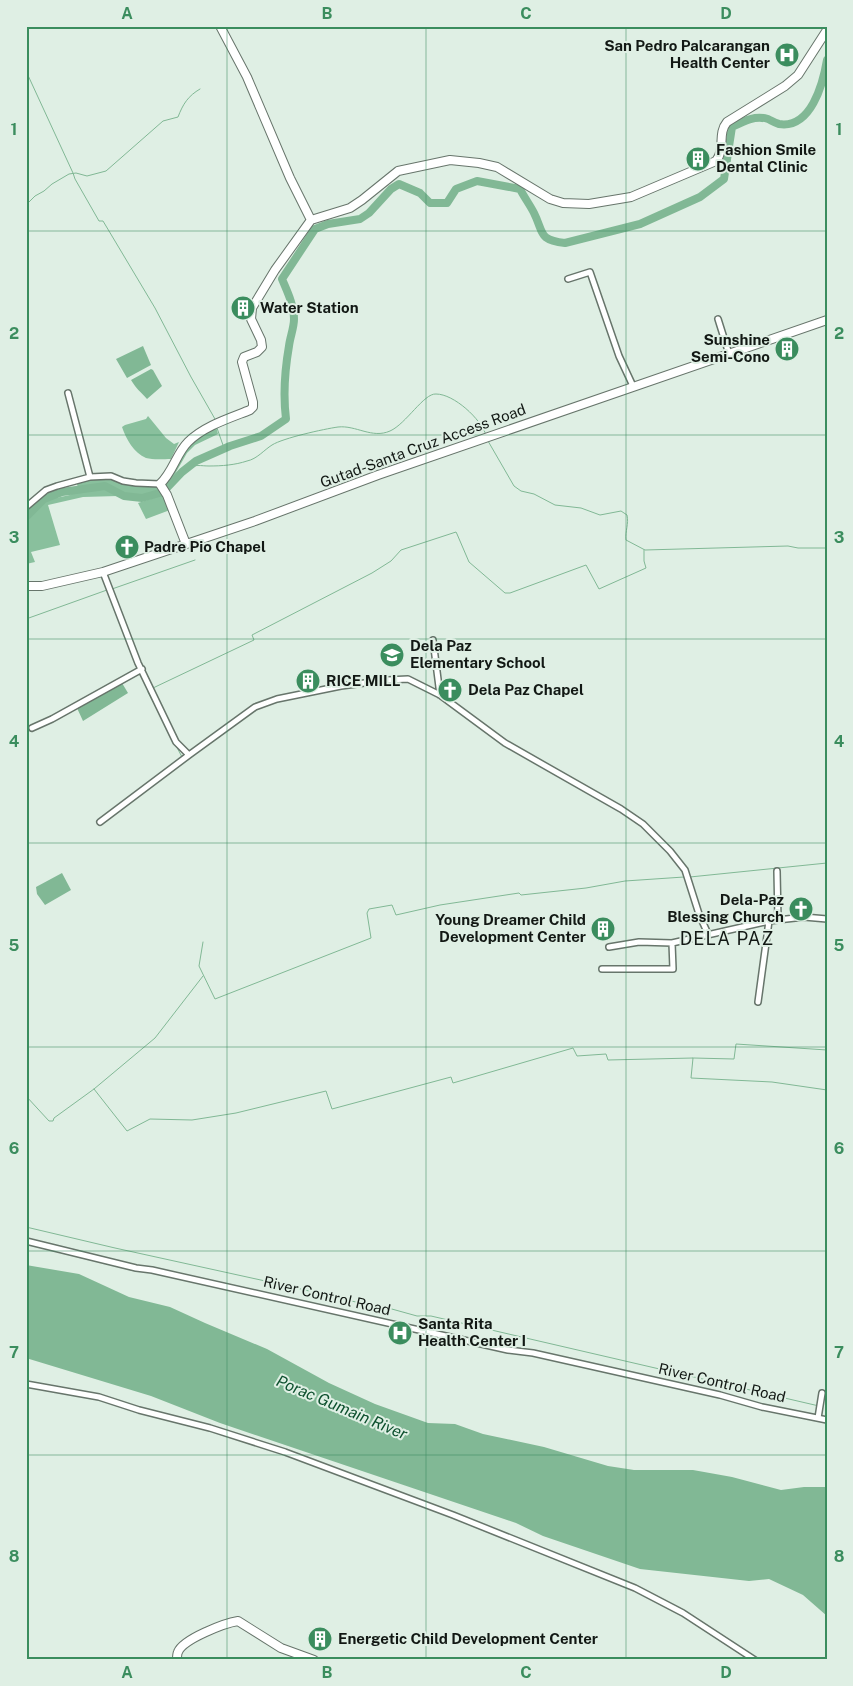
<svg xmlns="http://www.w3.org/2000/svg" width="853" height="1686" font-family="'Public Sans',sans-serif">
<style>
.forest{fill:#89c09d}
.water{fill:#81b895}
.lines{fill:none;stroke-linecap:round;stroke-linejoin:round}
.stream{stroke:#81b895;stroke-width:1}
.river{stroke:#81b895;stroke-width:8}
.street-casing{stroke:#67756b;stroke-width:8}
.secondary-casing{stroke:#67756b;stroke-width:10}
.street{stroke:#fff;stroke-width:5}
.secondary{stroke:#fff;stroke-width:8}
.grid{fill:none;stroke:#3b8d5e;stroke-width:1;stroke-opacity:0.55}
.labels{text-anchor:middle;stroke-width:4;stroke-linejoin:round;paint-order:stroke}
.poi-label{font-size:15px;font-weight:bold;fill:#121814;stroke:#dfefe4;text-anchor:start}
.street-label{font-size:15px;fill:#121814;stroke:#dfefe4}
.water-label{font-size:16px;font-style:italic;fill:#0d502e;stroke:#dfefe4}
.quarter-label{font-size:18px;letter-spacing:1px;fill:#121814;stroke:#dfefe4}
.neatline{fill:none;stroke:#3b8d5e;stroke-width:2}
.grid-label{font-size:16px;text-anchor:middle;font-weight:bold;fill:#3b8d5e}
</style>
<rect width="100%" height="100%" fill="#dfefe4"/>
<path class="forest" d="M148,416L166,438L174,444L179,442L171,459C164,459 153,460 146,458C134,453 126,439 122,427L125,425L146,419Z
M215,422L218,434L195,445L187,453L175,474L165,488L161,483L181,444L186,439Z
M111,476L123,482L157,484L161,490L141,495L125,493L104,484L78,488L76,480Z
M104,488L118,496L83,497L48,505L60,545L31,552L35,562L26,564V520L46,500L70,495L72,493Z
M163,495L170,510L146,519L138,503Z"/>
<path class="water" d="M143,346L151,365L127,378L116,359Z
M151,369L153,370L162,386L147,399C140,391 137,390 131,380Z
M122,683L128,693L83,721L77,708Z
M62,873L71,890L45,905L37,894L36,887Z
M26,1265L79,1274L129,1297L170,1307L205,1323L267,1349L329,1383L375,1404L428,1423L455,1424L483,1434L544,1447L608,1466L634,1470H693L732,1477L781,1490L804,1487H827V1616L803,1595L769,1579L749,1581L640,1569L543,1536L516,1523L220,1423L151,1396L26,1358Z"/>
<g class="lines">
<path class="stream" d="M26,71L73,173L75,179L99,221H103L155,308L191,377L215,419
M26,205L35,196L44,191L52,184L69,174L76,173L87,176L106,171L163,121L178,117C183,104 188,96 200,89
M217,428L224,448
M488,441L514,486L521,491L534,494L555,505L581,508L600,515L621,511L627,515C629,524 625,531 626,540L645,550L788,546L798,548H827
M187,468C195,464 201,466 209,466C222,466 235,465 247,461C257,459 264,450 272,445C283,438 324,429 338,427C356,425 372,439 390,431C406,424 424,393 436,394C454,394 481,419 486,435
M112,589L195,560
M26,619L107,590
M153,688L254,640L252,635L372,573L391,561L401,550L456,532L457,534L469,562L505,593H510L586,565L599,589L646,568L644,561V550
M148,692L182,757
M690,877L827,863
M203,942L199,966L215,999L371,938L367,913L369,909L392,905L396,915L440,905L519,893L521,895L586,888L625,881L684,877
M693,1058L734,1059L736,1044L827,1050
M94,1089L127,1131L150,1119L192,1120L236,1113L326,1091L332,1109L451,1077L453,1083L573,1048L577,1056L606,1054L608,1060L693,1058L691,1078L772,1082L827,1090
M26,1096L49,1121H53L54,1118L94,1089L155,1038L203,976
M26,1227L115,1248L288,1286L360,1303L381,1306L417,1316H431L819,1406"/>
<path class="river" d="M26,517L44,499L62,492L105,486L124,496L142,498L163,492L182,472L196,461L230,446L261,436L286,419C283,395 285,369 289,346C290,337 294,328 294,319C294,305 287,291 282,279L315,229L328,224L360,219L369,213L391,189L399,184L420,193L430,203H447L456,189L477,181L520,189C524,197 530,205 534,213C544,233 538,240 565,243L640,224L700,197L724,179L732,127C744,121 755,115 768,119C772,121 775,123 779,124C811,129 823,84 827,60"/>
<defs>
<path id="street" d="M568,279L590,272L619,356L633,386
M718,319L729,354
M68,393L90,477
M26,507L46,490L57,486L90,477L111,476L123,481L136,483L160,484
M103,572L138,663L176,742L189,755L255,707L277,699L341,686L388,680L408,679L440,695L505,743L621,809L643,824L670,851L685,870L699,914L708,934
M433,640L440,695
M32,728L52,719L142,669
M100,822L189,755
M777,871L778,920
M609,947L639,942L672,943L769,921L804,917L827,919
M602,969H673L672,943
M758,1002L769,921
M26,1241L136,1268L152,1270L508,1350L533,1353L720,1395L762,1407L827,1420
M26,1384L99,1397L139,1410L210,1428L285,1452L453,1515L635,1588L683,1613L755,1660
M818,1418L822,1393"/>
<path id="secondary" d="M220,26L247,77L290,178L311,220
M186,544L167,495L160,484C173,472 176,454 188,442C204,426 230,418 250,410L253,407V402L242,362L244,357L257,352L262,347L261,340L251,319L252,308L275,270L311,220L350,208L362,200L398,171L450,160L479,163L497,167L550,199L563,203L589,204L631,197L716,161C726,148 717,134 727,122L785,86L798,75L827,30
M26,586H42L103,572L255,521L378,475L827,320
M177,1660C177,1657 177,1654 178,1652C183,1639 225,1623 238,1621L281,1648L314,1660"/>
</defs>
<use href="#street" class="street-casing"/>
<use href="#secondary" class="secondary-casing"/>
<use href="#street" class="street"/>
<use href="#secondary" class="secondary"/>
</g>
<path class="grid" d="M227,26V1660M426,26V1660M626,26V1660M26,231H827M26,435H827M26,639H827M26,843H827M26,1047H827M26,1251H827M26,1455H827"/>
<defs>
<symbol id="hospital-disc" viewBox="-11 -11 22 22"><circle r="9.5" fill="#3b8d5e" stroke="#dfefe4"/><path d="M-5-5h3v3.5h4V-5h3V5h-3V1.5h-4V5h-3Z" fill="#fff"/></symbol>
<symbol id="building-disc" viewBox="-11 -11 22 22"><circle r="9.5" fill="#3b8d5e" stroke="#dfefe4"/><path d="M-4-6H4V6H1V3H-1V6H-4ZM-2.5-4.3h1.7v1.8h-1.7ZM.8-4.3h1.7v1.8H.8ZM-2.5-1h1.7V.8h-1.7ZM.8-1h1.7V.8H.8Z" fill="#fff"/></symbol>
<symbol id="church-disc" viewBox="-11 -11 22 22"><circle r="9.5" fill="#3b8d5e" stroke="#dfefe4"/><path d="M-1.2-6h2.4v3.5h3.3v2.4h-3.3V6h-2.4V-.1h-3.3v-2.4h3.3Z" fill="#fff"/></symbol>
<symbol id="school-disc" viewBox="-11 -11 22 22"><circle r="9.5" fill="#3b8d5e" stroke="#dfefe4"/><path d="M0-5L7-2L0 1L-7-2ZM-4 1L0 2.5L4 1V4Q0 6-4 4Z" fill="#fff"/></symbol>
</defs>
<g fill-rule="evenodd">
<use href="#hospital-disc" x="773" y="41" width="28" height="28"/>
<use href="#building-disc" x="684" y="145" width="28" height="28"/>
<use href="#building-disc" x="229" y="294" width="28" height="28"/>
<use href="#building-disc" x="773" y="335" width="28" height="28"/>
<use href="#church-disc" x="113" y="533" width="28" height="28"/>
<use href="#school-disc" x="378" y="641" width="28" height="28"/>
<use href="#building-disc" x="294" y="667" width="28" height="28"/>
<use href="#church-disc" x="436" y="676" width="28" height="28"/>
<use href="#church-disc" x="787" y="895" width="28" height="28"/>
<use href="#building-disc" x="589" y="915" width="28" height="28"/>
<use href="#hospital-disc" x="386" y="1319" width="28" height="28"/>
<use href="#building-disc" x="306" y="1625" width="28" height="28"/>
</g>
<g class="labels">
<g class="poi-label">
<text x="770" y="51" text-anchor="end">San Pedro Palcarangan<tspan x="770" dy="17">Health Center</tspan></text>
<text x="716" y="155">Fashion Smile<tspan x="716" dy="17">Dental Clinic</tspan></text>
<text x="260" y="313">Water Station</text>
<text x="770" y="345" text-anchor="end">Sunshine<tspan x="770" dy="17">Semi-Cono</tspan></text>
<text x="144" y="552">Padre Pio Chapel</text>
<text x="410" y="651">Dela Paz<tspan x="410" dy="17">Elementary School</tspan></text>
<text x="326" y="686">RICE MILL</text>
<text x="468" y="695">Dela Paz Chapel</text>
<text x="784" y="905" text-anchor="end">Dela-Paz<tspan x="784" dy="17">Blessing Church</tspan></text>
<text x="586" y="925" text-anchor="end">Young Dreamer Child<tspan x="586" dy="17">Development Center</tspan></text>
<text x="418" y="1329">Santa Rita<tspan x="418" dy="17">Health Center I</tspan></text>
<text x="338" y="1644">Energetic Child Development Center</text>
</g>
<g class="street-label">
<text transform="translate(423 446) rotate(-20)" y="5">Gutad-Santa Cruz Access Road</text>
<text transform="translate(327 1296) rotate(13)" y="5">River Control Road</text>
<text transform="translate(722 1383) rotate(13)" y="5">River Control Road</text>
</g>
<g class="water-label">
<text transform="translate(342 1407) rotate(23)" y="6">Porac Gumain River</text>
</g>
<g class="quarter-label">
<text x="727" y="945">DELA PAZ</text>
</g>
</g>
<rect width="853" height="1686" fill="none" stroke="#dfefe4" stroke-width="55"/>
<rect x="28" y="28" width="798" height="1630" class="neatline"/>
<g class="grid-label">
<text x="127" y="19">A</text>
<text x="327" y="19">B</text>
<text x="526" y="19">C</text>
<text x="726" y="19">D</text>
<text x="14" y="135">1</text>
<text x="839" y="135">1</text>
<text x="14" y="339">2</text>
<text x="839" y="339">2</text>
<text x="14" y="543">3</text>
<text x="839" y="543">3</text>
<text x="14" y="747">4</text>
<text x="839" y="747">4</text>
<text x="14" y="951">5</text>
<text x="839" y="951">5</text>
<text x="14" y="1154">6</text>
<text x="839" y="1154">6</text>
<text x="14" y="1358">7</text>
<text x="839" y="1358">7</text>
<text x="14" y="1562">8</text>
<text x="839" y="1562">8</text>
<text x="127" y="1678">A</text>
<text x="327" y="1678">B</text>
<text x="526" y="1678">C</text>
<text x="726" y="1678">D</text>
</g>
</svg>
